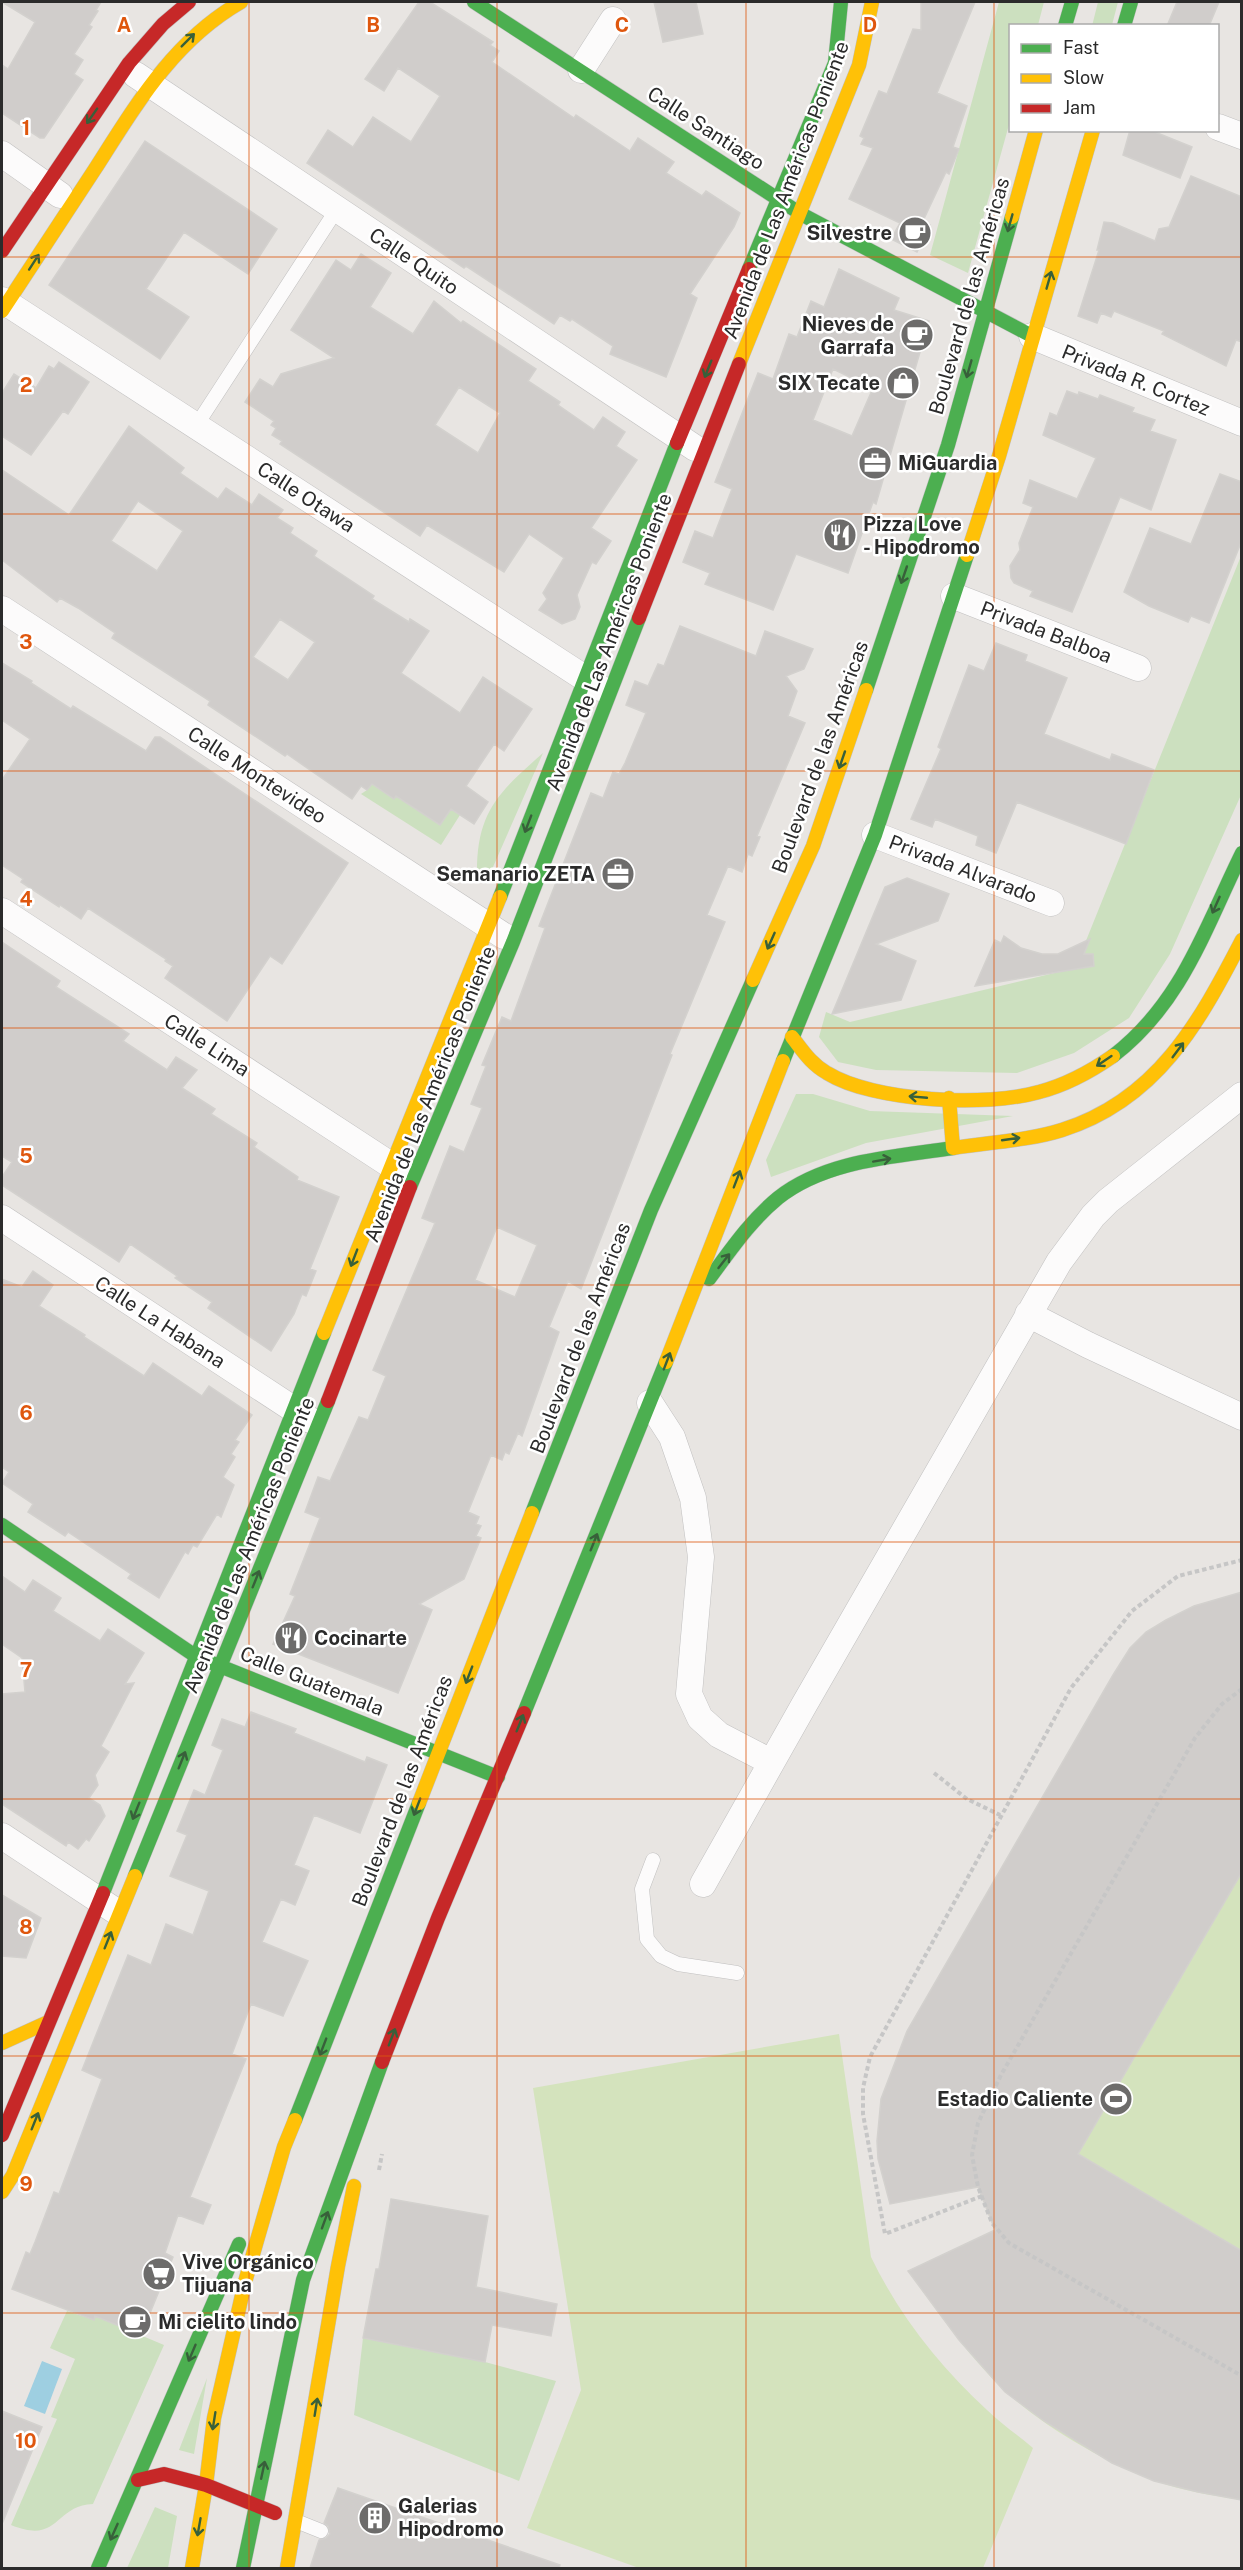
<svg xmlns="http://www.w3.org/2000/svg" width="1243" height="2570" font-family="'Public Sans',sans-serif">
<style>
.green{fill:#cce0bf}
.pitch{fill:#d4e3bd}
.water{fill:#9ecfe1}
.building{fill:#d0cdcb;stroke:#d3d1ce;stroke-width:1.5;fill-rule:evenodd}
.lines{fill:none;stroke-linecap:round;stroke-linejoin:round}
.lane-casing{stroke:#c1c0c0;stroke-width:15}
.street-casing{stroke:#c1c0c0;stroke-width:27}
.fast-casing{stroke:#c1c0c0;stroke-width:15}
.slow-casing{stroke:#c1c0c0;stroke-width:15}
.jam-casing{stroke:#c1c0c0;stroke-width:15}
.path{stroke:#c6c6c6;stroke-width:4;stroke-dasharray:4.5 3;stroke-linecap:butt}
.lane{stroke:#fcfbfb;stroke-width:14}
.street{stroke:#fcfbfb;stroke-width:26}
.fast{stroke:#4caf50;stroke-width:14}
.slow{stroke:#ffc107;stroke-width:14}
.jam{stroke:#c62828;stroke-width:14}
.oneway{stroke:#38603a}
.grid{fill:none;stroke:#df570e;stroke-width:1.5;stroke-opacity:0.55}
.labels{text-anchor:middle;stroke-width:5;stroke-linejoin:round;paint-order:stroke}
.street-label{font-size:20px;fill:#2b2b2b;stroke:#fff}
.poi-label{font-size:20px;font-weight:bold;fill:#2b2b2b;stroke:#fff;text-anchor:start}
.grid-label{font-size:20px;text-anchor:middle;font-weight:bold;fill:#df570e;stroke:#fff;stroke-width:5;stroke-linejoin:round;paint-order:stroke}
</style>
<rect width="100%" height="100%" fill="#e8e5e2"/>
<path class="green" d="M999,2H1044L1038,25L1010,26V121L968,273L930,255Z
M1098,2H1118L1112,25L1092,26Z
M1241,556V795L1170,954L1129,1018L1074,1053L1017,1073L876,1070L838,1062L819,1037L826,1012L850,1022L1075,968Z
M543,753L486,883L477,876C476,812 498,793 543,753Z
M374,780L440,825L451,809L460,815L441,845L361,794L367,790Z
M796,1094H813L870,1111L1013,1116L866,1143L771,1177L766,1160Z
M67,2311L94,2320L95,2316L164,2345L93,2504C53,2506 60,2545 11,2525L57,2419L51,2417L75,2359L50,2348Z
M363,2338L485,2362L556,2381L519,2481L354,2415Z
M207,2378L194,2454L179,2450Z
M155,2507L177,2516L168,2568H127Z"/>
<path class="pitch" d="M1241,1689V2500C1212,2495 1181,2491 1153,2480C1106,2463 1041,2425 1005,2391C967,2355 938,2312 908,2271L995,2230L978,2187Z
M839,2034L871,2257C899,2315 940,2367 987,2410C1001,2424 1018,2435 1033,2448L983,2568H639L527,2528L581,2390L533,2088Z"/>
<path class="water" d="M42,2361L62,2369L45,2414L24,2406Z"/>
<path class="building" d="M2,2H101L96,10L98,11L89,25L92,27L74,54L83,60L74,74L83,80L44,138H40L2,113V65L8,69L35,22Z
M419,2H430L493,42L490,45L499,51L492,62L574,118L576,115L630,151L638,138L674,162L666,173L702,196L706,191L740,213L734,227L690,294L697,298L666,377L610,354L613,346L572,319L570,321L560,315L554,324L466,266L464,268L307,163L328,130L353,147L373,117L411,142L440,96L398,68L384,91L365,79Z
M654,2H696L703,34L663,42Z
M921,2H975L937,93L967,106L953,147L959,149L949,174L946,172L923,221L930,225L917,252L891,239L900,223L849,199L873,148L861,144L864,138L860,136L879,91L887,94L913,29L921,30Z
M1177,2H1219L1209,26H1167Z
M1130,130H1150L1192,147L1180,178L1123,155Z
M145,141L277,229L248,274L184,232L146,289L189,317L160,359L49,285Z
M1191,176L1242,197V342L1236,340L1226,366L1162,334L1164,331L1114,311L1111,317L1101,313L1097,323L1078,316L1099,250H1097L1104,222L1113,223L1155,241L1159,229L1169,227Z
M361,254L391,273L370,307L413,334L434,301L461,323L463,321L536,369L528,381L560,402L558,405L594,430L603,417L625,432L616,446L637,460L591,528L611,541L596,564L592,562L577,595L580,607L575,619L562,624L539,610L547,599L543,593L564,558L529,534L504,572L427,525L420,536L280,444L282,441L272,435L276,428L271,425L274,421L245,402L260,379L273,387L281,374L334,358L291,330L336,260L351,270ZM459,387L500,413L478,453L435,425Z
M839,269L899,298L894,310L929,321L876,504L873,502L848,573L796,554L773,610L705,584L710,573L683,562L695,531L713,538L732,489L715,482L758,373L773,379L789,334L797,337L811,301L824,307ZM833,369L873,388L852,436L813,420Z
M59,362L89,382L68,414L63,411L31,455L2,436V393L14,374L36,388L49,366L54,369Z
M1067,391L1078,395L1079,392L1098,399L1100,395L1134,408L1132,412L1155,420L1150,431L1176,440L1151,510L1120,497L1072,612L1030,596L1033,591L1014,583L1011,578L1010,566L1020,550L1019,543L1033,507L1023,503L1030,480L1077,499L1096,458L1043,435L1050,413L1057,416Z
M129,426L184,468L180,473L218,499L226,488L252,505L259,494L283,510L277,518L293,528L290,533L317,551L314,556L374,596L372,599L409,622L410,619L429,631L401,673L460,713L483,677L532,709L504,751L494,744L466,786L488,802L474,824L451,809L440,825L396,796L394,799L372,784L367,790L361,786L352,799L287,754L285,756L208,705L210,701L112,638L115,633L78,608L60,598L57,602L2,560V470L69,515ZM138,501L183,531L157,571L111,541ZM280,619L315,642L288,680L253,657Z
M1220,474L1242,482V540L1209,623L1191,616L1188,622L1149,606L1124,592L1150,528L1191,544Z
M680,626L756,656L765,631L813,649L804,669L786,676L797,691L788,716L805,723L757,836L760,837L752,856L748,854L742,872L728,866L707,915L725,922L670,1054L672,1055L581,1289L568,1281L549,1327L559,1332L522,1436L518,1433L509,1454L505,1452L502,1460L491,1455L468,1512L479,1517L476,1524L481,1526L476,1536L481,1538L464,1579L419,1604L432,1610L398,1693L273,1644L295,1596L290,1594L320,1518L305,1512L318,1477L330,1481L359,1417L368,1420L386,1376L373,1370L435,1223L422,1218L432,1192L450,1146L464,1152L482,1108L471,1104L486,1066L482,1065L502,1017L511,1021L545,928L539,926L591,793L603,798L613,772L619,774L625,763L646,713L626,705L635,681L648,686L658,664L664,666ZM497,1227L537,1245L515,1297L475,1280Z
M996,643L1027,655L1025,661L1067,678L1044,734L1110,760L1112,754L1154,770L1126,844L1017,802L996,853L976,845L978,836L935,819L932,827L911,819L941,749L938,747L969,665L984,671Z
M2,663L32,681L31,683L71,709L73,706L146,751L155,737H160L348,863L282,964L270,956L227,1021L165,978L173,966L165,961L166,959L88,908L81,919L60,905L59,907L21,882L23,879L2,865V780L30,739L2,720Z
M907,878L949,894L938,921L876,944L916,961L901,1000L832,1014L885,887Z
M1004,936L1021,948L1042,954H1058L1090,939L1084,954H1093L1094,966L975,986L995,940L1001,943Z
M2,942L60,981L56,987L129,1034L123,1041L167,1070L176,1057L197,1070L182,1088L215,1109L211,1114L257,1143L254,1147L298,1177L297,1180L339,1197L310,1269L316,1271L306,1296L302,1294L294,1314L271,1351L208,1308L212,1302L175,1278L177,1276L130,1244L119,1262L2,1185V1177L12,1162L2,1156Z
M33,1271L53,1285L39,1306L85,1335L84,1337L144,1376L153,1363L202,1396L209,1386L252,1415L235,1440L239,1442L231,1454L235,1457L223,1477L234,1485L221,1517L217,1514L197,1547L193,1545L188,1554L185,1552L159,1598L128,1578L131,1574L68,1532L65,1536L28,1512L33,1504L2,1483L9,1472L2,1467V1279L22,1287Z
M2,1576L25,1592L33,1580L61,1598L53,1611L100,1641L108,1629L144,1653L125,1684L134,1683L101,1746L109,1752L95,1775L98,1785L89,1798L100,1805L105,1816L89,1841L86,1839L78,1849L68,1842L66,1846L2,1804V1694L25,1692L22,1658L2,1644Z
M1242,1592V1872L1078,2154L1242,2251V2500L1198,2492L1154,2481L1112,2463L1044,2421L1005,2392L959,2340L908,2271L995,2230L978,2187L890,2204L878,2159L877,2141L881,2099L907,2031L1113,1675L1130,1648L1146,1632L1166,1620L1194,1606Z
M251,1712L296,1729L294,1733L365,1762L367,1757L387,1765L360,1833L314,1815L294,1865L309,1871L295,1905L281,1899L262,1942L308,1961L283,2016L251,2004L232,2054L246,2059L190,2197L211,2205L203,2224L178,2215L165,2253L173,2257L141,2335L95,2316L94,2320L12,2289L26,2252L30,2254L35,2242L54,2192L59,2194L102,2079L82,2070L128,1955L151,1965L166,1924L193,1935L209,1891L170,1876L187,1835L177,1831L194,1790L205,1795L223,1750L212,1745L222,1719L245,1727Z
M2,1895L41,1918L26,1958L2,1956Z
M391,2199L488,2216L476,2287L557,2304L551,2336L492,2325L485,2362L363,2338L376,2269H379Z
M2,2411L42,2427L2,2524Z
M338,2488L560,2565L559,2568H310L319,2540L326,2538L330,2534L328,2526L324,2523Z"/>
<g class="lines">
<defs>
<path id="lane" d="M196,426L337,209
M653,1860L642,1889L647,1939L661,1956L678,1964L737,1973
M296,2521L321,2531"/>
<path id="street" d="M581,70L613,20
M136,75L695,448
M1218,127L1242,136
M2,154L60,195
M2,300L600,688
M1032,336L1242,423
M954,596L1138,668
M2,609L504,936
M875,835L1051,903
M2,911L406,1175
M2,1218L310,1420
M1028,1314L1088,1345L1242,1417
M650,1403L672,1437L693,1498L701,1557L689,1694L700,1718L719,1735L771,1762
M2,1836L114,1910
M703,1884L804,1705L1059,1262L1093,1216L1108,1201L1242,1095"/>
<path id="fast" d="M474,2L801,214L1032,336
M1065,26L1072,2
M1124,26L1131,2
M749,269L835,63L841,2
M866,690L948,445L1012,217
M500,897L677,443
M1113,1056C1182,1003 1205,928 1242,853
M783,1061L875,835L967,555
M410,1187L513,942L639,618
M709,1279C730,1251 750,1221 778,1198C826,1160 894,1157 953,1148
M532,1513L651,1210L753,980
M2,1525L197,1657L498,1777
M524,1713L666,1362
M135,1876L328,1401
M103,1893L324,1333
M295,2120L419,1803
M98,2568L239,2244
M243,2568L303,2280L382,2062"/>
<path id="slow" d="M1012,217L1036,130
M2,311C33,264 64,216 95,169C136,105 173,41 241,2
M739,364L859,65L872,2
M967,555L999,456L1093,130
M753,980L813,846L866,690
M792,1037C803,1051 811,1064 827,1073C874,1102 987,1107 1039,1092C1066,1085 1090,1072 1113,1056
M949,1098L953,1148C989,1142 1027,1141 1062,1130C1157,1100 1199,1023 1242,940
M324,1333L500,897
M666,1362L783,1061
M419,1803L532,1513
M2,2043L48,2022
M2,2192L13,2175L135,1876
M192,2568L206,2485L214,2418L245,2282L284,2147L295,2120
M287,2568L338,2266L354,2186"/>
<path id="jam" d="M2,251L129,63L163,24L189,2
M677,443L749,269
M639,618L739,364
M328,1401L410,1187
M382,2062L438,1918L524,1713
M2,2135L103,1893
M138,2480L164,2474L206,2485L275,2513"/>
</defs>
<use href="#lane" class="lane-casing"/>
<use href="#street" class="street-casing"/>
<use href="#fast" class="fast-casing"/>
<use href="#slow" class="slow-casing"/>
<use href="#jam" class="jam-casing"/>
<path class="path" d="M1242,1689L1222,1704L1195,1738L1001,2075L978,2123L972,2155L978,2187L992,2223L1009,2243L1242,2376
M934,1773L967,1799L1000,1815
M379,2170L382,2154
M982,2196L885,2234L863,2114V2088L870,2057L1071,1688L1132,1611L1178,1576L1242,1560"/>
<use href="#lane" class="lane"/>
<use href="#street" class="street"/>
<use href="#fast" class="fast"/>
<use href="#slow" class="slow"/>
<use href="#jam" class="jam"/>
</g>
<defs><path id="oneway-shaft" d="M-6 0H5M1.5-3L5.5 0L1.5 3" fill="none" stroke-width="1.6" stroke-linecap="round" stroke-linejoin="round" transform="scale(1.5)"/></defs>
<g class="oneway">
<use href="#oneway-shaft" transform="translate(188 40) rotate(-45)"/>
<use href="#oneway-shaft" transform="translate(92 116) rotate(125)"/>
<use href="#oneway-shaft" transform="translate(1010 223) rotate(106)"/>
<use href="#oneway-shaft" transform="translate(34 262) rotate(-57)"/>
<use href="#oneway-shaft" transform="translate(1049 280) rotate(-74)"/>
<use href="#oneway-shaft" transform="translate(708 369) rotate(112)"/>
<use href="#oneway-shaft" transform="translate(969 369) rotate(106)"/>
<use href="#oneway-shaft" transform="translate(904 575) rotate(109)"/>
<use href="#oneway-shaft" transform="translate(842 760) rotate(109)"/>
<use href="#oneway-shaft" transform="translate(528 824) rotate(111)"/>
<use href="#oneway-shaft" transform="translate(1216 905) rotate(114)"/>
<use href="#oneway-shaft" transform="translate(771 941) rotate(114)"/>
<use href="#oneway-shaft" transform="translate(1178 1050) rotate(-53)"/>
<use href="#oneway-shaft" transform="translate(1104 1061) rotate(146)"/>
<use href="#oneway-shaft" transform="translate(918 1097) rotate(-175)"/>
<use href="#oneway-shaft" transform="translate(1011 1139) rotate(-8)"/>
<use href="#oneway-shaft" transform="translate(882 1160) rotate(-10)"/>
<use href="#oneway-shaft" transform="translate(737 1179) rotate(-69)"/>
<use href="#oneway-shaft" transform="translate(354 1258) rotate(111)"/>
<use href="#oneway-shaft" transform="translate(724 1261) rotate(-52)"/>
<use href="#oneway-shaft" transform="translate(667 1361) rotate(-69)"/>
<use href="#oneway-shaft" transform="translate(594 1542) rotate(-68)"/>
<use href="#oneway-shaft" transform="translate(256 1579) rotate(-68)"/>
<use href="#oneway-shaft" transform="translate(469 1675) rotate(111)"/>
<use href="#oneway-shaft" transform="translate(520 1723) rotate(-68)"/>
<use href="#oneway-shaft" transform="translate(182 1760) rotate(-68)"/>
<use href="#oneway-shaft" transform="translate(417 1807) rotate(111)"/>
<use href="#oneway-shaft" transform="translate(136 1811) rotate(112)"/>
<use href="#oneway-shaft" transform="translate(108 1940) rotate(-68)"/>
<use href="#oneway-shaft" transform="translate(392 2037) rotate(-69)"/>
<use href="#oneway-shaft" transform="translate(323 2047) rotate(111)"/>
<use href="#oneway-shaft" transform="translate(35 2121) rotate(-68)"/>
<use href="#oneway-shaft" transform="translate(325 2220) rotate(-70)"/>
<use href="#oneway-shaft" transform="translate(192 2353) rotate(113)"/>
<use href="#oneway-shaft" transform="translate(316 2407) rotate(-81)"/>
<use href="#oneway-shaft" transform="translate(214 2421) rotate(99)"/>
<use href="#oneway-shaft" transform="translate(263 2470) rotate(-78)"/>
<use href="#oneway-shaft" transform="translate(199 2527) rotate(100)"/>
<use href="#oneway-shaft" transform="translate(114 2532) rotate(114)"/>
</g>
<path class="grid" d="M249,2V2568M497,2V2568M746,2V2568M994,2V2568M2,257H1242M2,514H1242M2,771H1242M2,1028H1242M2,1285H1242M2,1542H1242M2,1799H1242M2,2056H1242M2,2313H1242"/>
<defs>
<symbol id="cafe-disc" viewBox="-11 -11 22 22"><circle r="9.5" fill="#6d6c6b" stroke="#fff"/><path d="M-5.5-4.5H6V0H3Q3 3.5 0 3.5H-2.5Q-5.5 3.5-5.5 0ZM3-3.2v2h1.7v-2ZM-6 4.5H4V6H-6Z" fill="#fff"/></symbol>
<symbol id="shop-disc" viewBox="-11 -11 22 22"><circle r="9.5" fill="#6d6c6b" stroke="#fff"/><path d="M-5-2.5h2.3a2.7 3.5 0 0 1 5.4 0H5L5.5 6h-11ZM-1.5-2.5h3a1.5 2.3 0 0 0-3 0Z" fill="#fff"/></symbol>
<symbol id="office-disc" viewBox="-11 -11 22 22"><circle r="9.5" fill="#6d6c6b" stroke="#fff"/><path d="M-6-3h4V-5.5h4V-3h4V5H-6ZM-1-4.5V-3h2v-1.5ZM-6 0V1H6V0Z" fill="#fff"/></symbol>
<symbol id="restaurant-disc" viewBox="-11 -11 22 22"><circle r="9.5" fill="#6d6c6b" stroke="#fff"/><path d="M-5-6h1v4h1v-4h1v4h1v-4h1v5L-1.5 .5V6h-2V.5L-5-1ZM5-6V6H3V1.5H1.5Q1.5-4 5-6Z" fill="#fff"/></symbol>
<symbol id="stadium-disc" viewBox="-11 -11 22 22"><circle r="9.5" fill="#6d6c6b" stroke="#fff"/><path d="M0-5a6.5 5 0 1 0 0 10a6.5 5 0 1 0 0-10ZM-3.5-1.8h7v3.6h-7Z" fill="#fff"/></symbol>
<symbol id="supermarket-disc" viewBox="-11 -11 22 22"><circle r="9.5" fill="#6d6c6b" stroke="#fff"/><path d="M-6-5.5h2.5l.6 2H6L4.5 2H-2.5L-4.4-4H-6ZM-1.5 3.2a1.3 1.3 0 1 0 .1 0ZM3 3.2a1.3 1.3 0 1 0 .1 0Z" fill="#fff"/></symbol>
<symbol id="building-disc" viewBox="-11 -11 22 22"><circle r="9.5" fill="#6d6c6b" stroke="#fff"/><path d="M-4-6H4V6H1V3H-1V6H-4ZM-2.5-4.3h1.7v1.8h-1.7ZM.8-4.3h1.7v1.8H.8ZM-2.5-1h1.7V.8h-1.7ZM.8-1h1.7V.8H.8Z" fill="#fff"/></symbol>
</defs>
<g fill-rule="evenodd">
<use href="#cafe-disc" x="896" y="214" width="38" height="38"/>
<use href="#cafe-disc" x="898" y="316" width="38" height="38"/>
<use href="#shop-disc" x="884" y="364" width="38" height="38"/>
<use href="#office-disc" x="856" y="444" width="38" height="38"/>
<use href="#restaurant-disc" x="821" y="516" width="38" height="38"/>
<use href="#office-disc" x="599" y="855" width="38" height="38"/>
<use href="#restaurant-disc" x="272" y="1619" width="38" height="38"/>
<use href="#stadium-disc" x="1097" y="2080" width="38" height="38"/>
<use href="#supermarket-disc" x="140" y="2255" width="38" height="38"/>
<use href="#cafe-disc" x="116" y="2303" width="38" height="38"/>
<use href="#building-disc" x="356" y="2499" width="38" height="38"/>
</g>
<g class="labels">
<g class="street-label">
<text transform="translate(706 128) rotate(33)" y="7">Calle Santiago</text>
<text transform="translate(786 190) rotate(-69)" y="7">Avenida de Las Américas Poniente</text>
<text transform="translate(414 261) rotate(34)" y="7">Calle Quito</text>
<text transform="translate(969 296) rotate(-74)" y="7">Boulevard de las Américas</text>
<text transform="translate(1136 380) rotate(22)" y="7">Privada R. Cortez</text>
<text transform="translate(306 497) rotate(33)" y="7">Calle Otawa</text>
<text transform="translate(1046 632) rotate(21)" y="7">Privada Balboa</text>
<text transform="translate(609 642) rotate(-69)" y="7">Avenida de Las Américas Poniente</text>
<text transform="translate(820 757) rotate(-70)" y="7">Boulevard de las Américas</text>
<text transform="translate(257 775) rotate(33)" y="7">Calle Montevideo</text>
<text transform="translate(963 869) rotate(21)" y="7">Privada Alvarado</text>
<text transform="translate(207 1045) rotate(33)" y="7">Calle Lima</text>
<text transform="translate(430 1094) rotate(-68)" y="7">Avenida de Las Américas Poniente</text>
<text transform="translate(160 1322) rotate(33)" y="7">Calle La Habana</text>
<text transform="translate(580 1338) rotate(-69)" y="7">Boulevard de las Américas</text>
<text transform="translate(249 1545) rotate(-68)" y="7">Avenida de Las Américas Poniente</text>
<text transform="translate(312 1681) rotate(22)" y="7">Calle Guatemala</text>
<text transform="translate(402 1791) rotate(-69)" y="7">Boulevard de las Américas</text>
</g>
<g class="poi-label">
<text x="892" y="240" text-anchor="end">Silvestre</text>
<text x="894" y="331" text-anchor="end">Nieves de<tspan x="894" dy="23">Garrafa</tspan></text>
<text x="880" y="390" text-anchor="end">SIX Tecate</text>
<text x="898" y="470">MiGuardia</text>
<text x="863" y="531">Pizza Love<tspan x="863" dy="23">- Hipodromo</tspan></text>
<text x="595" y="881" text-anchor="end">Semanario ZETA</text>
<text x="314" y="1645">Cocinarte</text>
<text x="1093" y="2106" text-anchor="end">Estadio Caliente</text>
<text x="182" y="2269">Vive Orgánico<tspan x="182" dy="23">Tijuana</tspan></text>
<text x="158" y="2329">Mi cielito lindo</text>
<text x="398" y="2513">Galerias<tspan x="398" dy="23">Hipodromo</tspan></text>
</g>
</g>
<g class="grid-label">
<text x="124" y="32">A</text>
<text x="373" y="32">B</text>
<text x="622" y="32">C</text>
<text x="870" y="32">D</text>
<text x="26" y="135">1</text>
<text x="26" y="392">2</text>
<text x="26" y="649">3</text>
<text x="26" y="906">4</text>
<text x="26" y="1163">5</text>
<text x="26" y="1420">6</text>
<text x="26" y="1677">7</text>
<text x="26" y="1934">8</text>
<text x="26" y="2191">9</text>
<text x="26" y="2448">10</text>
</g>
<rect width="1243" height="2570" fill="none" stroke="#2b2b2b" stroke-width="6"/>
<rect x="1009" y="24" width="210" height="108" fill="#ffffff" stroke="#aaaaaa" stroke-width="1.5"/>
<rect x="1021" y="44" width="30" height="9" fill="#4caf50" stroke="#aaaaaa" stroke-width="1.5"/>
<text x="1063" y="54" font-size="18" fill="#2b2b2b">Fast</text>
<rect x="1021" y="74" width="30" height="9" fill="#ffc107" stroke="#aaaaaa" stroke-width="1.5"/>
<text x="1063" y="84" font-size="18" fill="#2b2b2b">Slow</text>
<rect x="1021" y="104" width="30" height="9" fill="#c62828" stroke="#aaaaaa" stroke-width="1.5"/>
<text x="1063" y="114" font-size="18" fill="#2b2b2b">Jam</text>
</svg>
